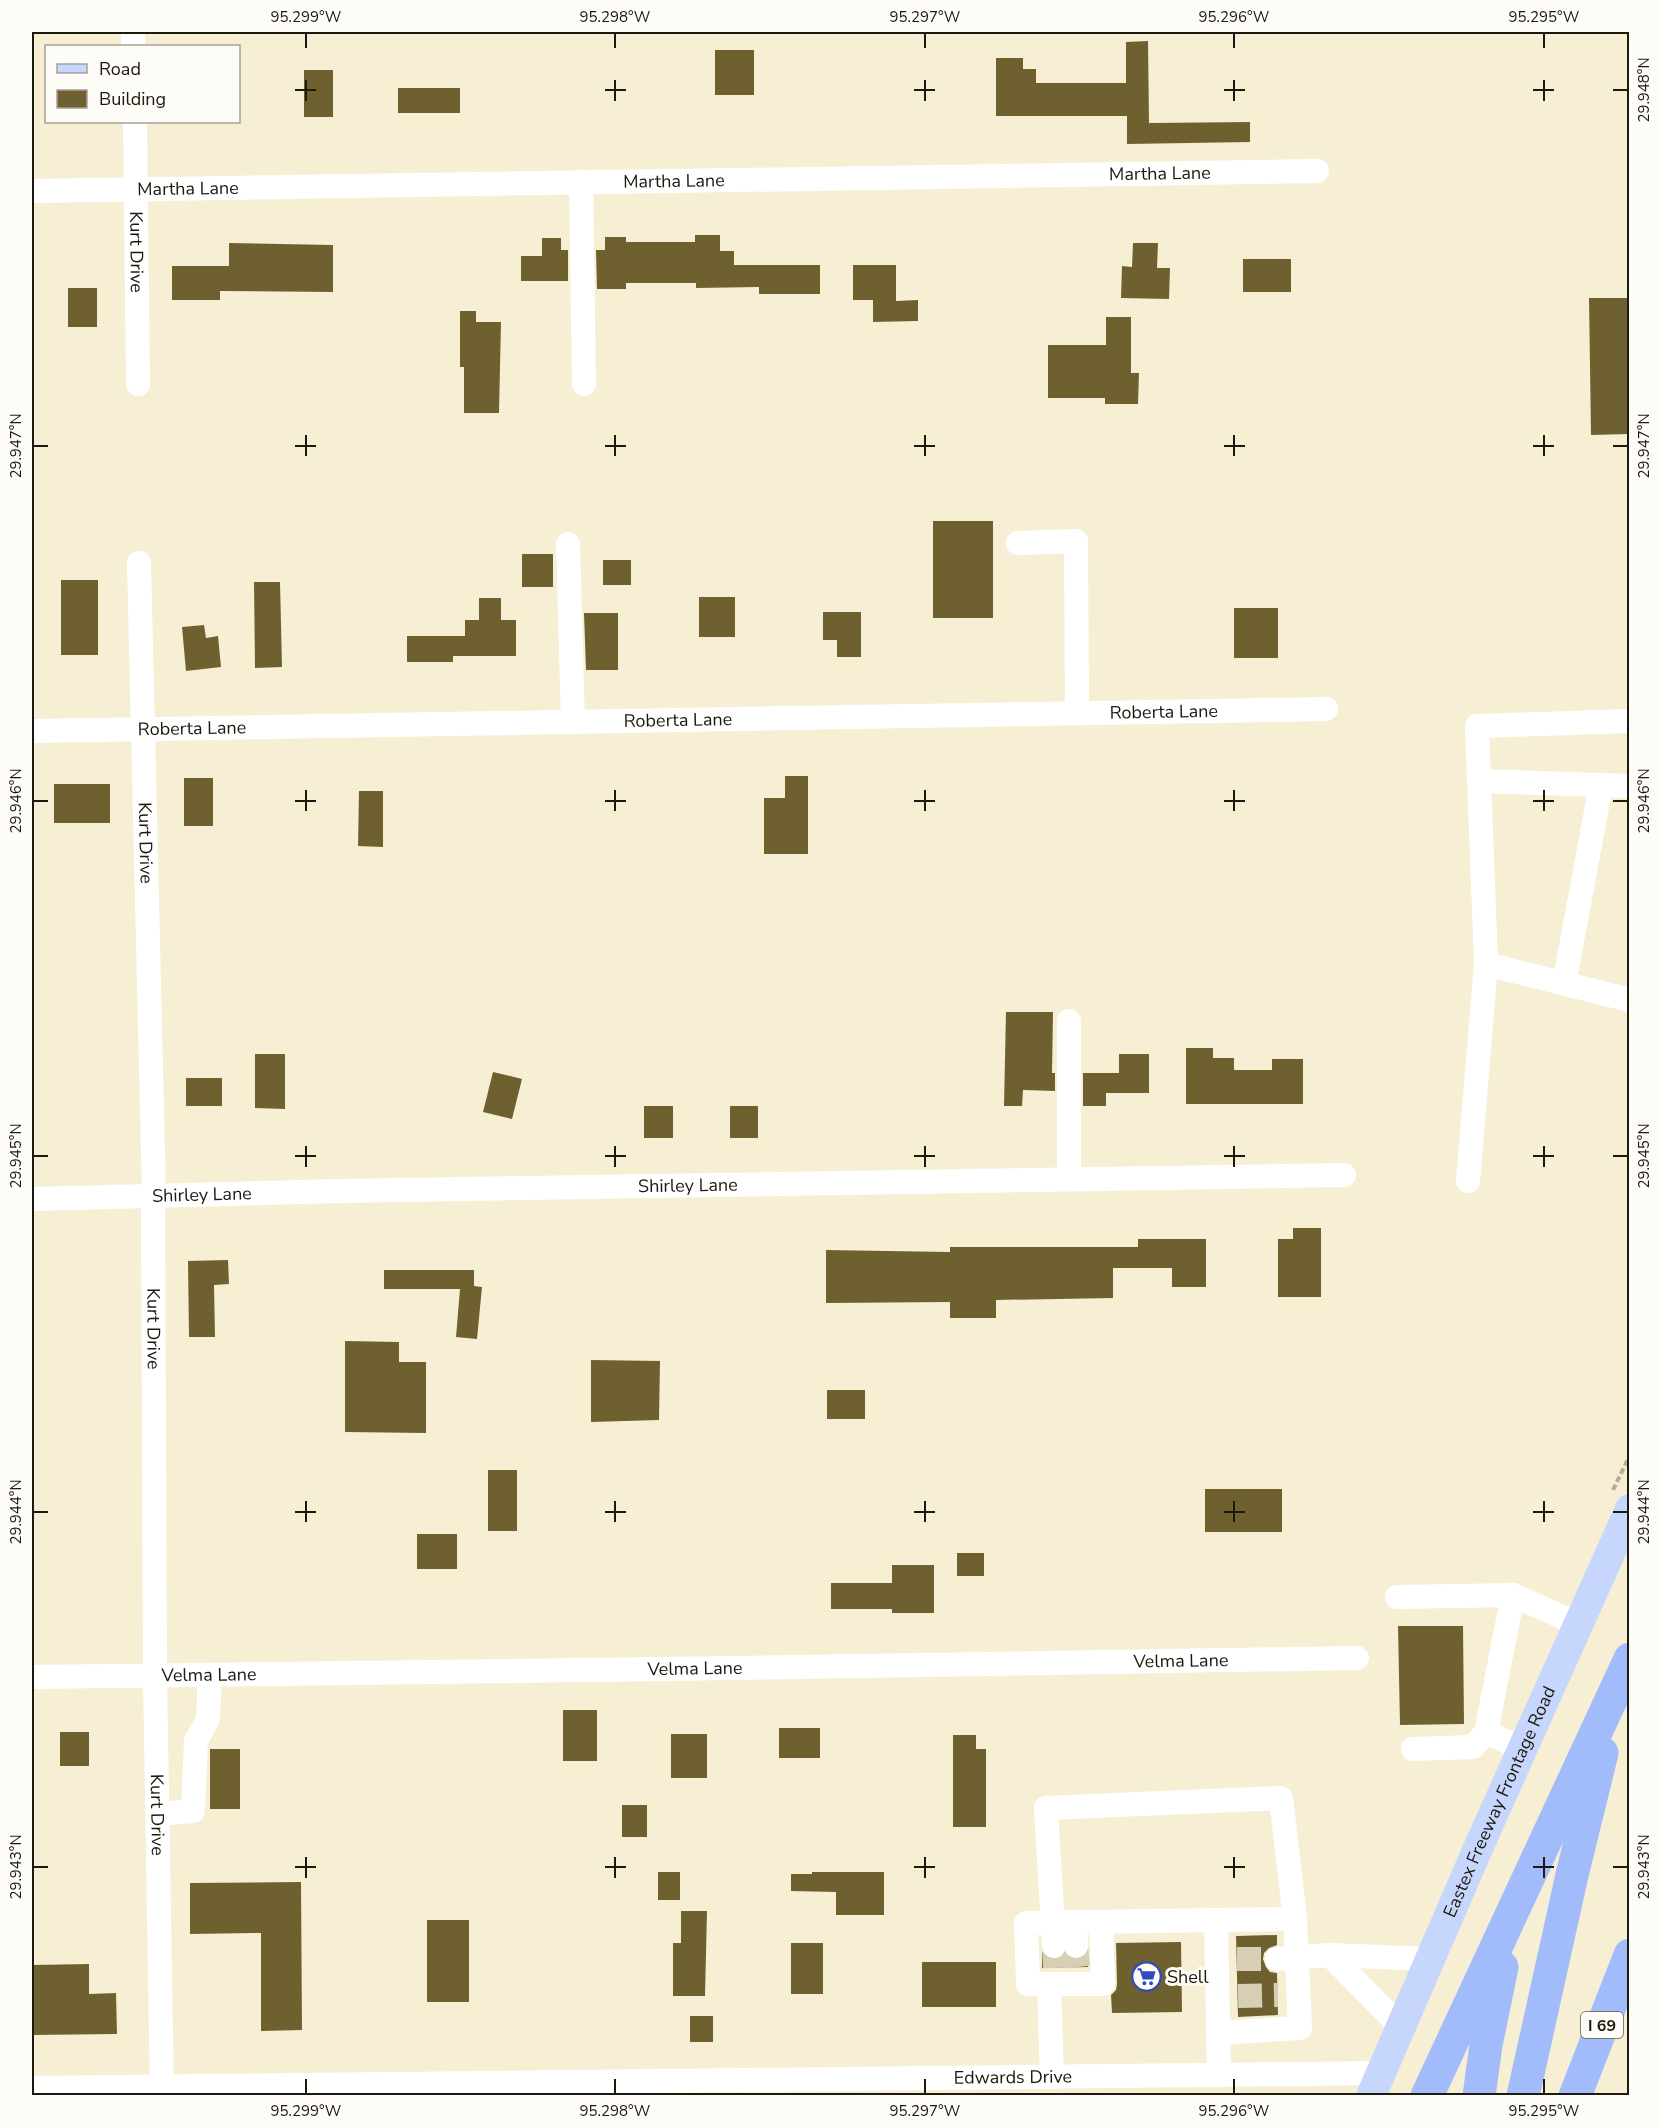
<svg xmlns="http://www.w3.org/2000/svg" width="1661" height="2127" font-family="'Nunito Sans',sans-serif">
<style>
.building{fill:#6f612f}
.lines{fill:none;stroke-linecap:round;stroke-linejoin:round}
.minor-tunnel{stroke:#d6cfb6;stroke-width:24;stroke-dasharray:24 12;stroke-linecap:butt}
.path{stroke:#b4ad97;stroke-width:4;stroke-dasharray:6 3;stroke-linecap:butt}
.minor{stroke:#fff;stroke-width:24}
.major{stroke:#c7d6fd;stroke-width:30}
.highway{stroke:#a1bbfb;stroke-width:33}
.ticks{fill:none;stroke:#1c190f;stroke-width:2}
.labels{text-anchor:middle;stroke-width:6;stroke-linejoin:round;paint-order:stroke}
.shield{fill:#fefcf7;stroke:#605d55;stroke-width:1.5}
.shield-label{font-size:16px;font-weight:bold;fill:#1c190f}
.street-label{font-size:18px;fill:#1c190f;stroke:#fefcf7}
.poi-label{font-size:18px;fill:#1c190f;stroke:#fefcf7;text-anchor:start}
.neatline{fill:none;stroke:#1c190f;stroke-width:2}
.ticks-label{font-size:15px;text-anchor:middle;fill:#1c190f}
</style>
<rect width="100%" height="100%" fill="#f7efd3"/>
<path class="building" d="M1148,41L1149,123L1250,122V142L1127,144V116H996V58H1023V69H1036V83H1126V42Z
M715,50H754V95H715Z
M304,70H333V117H304Z
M398,88H460V113H398Z
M695,235H720V251H734V265H820V294H759V287L696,288V283H626V289H597L596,250H605V237H626V242H695Z
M542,238H561V250H568V281H521V256H542Z
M229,243L333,245V292L220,291V300H172V266H229Z
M1133,243H1158L1157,268H1170L1169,299L1121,298L1122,266L1132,267Z
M1243,259H1291V292H1243Z
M853,265H896V301L918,300V321L873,322V300H853Z
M68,288H97V327H68Z
M1589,298H1628L1629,434L1591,435Z
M460,311H476V322H501L499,413H464V367H460Z
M1106,317H1131V373H1139L1138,404H1105V398H1048V345H1106Z
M933,521H993V618H933Z
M522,554H553V587H522Z
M603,560H631V585H603Z
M61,580H98V655H61Z
M254,582H280L282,667L255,668Z
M699,597H735V637H699Z
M479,598H501V620H516V656H453V662H407V636H465V620H479Z
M1234,608H1278V658H1234Z
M823,612H861V657H837V640H823Z
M584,613H618V670H586Z
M204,625L206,638L218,636L221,667L186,671L182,627Z
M785,776H808V854H764V798H785Z
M184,778H213V826H184Z
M54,784H110V823H54Z
M359,791H383V847L358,846Z
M1006,1012H1053L1052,1073H1055V1091L1023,1090L1022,1106H1004Z
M1186,1048H1213V1058H1234V1070H1272V1059H1303V1104H1186Z
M255,1054H285V1109L255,1108Z
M1119,1054H1149V1093H1106V1106H1083V1073H1119Z
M493,1072L522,1079L512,1119L483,1112Z
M186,1078H222V1106H186Z
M644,1106H673V1138H644Z
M730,1106H758V1138H730Z
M1293,1228H1321V1297H1278V1239H1293Z
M1138,1239H1206V1287H1172V1268H1113V1298L996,1300V1318H950V1302L826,1303V1250L950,1252V1247H1138Z
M228,1260L229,1284L214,1285L215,1337H189L188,1261Z
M384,1270H474V1286L482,1287L477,1339L456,1337L460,1289H384Z
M345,1341L399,1342V1362H426V1433L345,1432Z
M591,1360L660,1361L659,1420L591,1422Z
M827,1390H865V1419H827Z
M488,1470H517V1531H488Z
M1205,1489H1282V1532H1205Z
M417,1534H457V1569H417Z
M957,1553H984V1576H957Z
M892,1565H934V1613H892V1609H831V1583H892Z
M1398,1626H1463L1464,1724L1400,1725Z
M563,1710H597V1761H563Z
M779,1728H820V1758H779Z
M60,1732H89V1766H60Z
M671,1734H707V1778H671Z
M953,1735H976V1749H986V1827H953Z
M210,1749H240V1809H210Z
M622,1805H647V1837H622Z
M658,1872H680V1900H658Z
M812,1872H884V1915H836V1892L791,1891V1874H812Z
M301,1882L302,2030L261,2031V1933L190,1934V1883Z
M681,1911H707L705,1996H673V1943H681Z
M427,1920H469V2002H427Z
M1277,1935V1945L1269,1948L1264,1953L1263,1959L1266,1967L1270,1972L1277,1973L1278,2015L1238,2017L1236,1936Z
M1181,1942L1182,2012L1112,2013L1111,1995L1116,1990L1117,1984L1116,1943Z
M791,1943H823V1994H791Z
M1042,1952L1047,1958L1054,1960L1065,1955L1070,1959L1077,1960L1088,1954V1967L1042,1968Z
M922,1962H996V2007H922Z
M89,1964V1994L116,1993L117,2034L32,2035V1965Z
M690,2016H713V2042H690Z"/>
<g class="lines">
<path class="minor-tunnel" d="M1054,1946L1055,1968
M1076,1946L1078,1967
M1237,1959H1277
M1238,1996L1278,1995"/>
<path class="path" d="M1613,1490L1630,1455"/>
<g class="minor">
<path d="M133,32V46"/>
<path id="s1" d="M135,122L138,384"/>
<path d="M581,182L584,384"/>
<path id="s2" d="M32,191L1317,171"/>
<path d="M1018,543L1076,541L1077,713"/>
<path d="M568,544L573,722"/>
<path id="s3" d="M139,563L154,1195L153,1210L155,1676L162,2096"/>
<path id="s4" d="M32,731L1326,709"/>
<path d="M1479,781L1630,786"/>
<path d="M1486,964L1630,1000"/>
<path d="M1564,984L1601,785"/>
<path d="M1069,1179V1021"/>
<path d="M1468,1181L1486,964L1477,726L1630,721"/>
<path id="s5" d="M32,1199L340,1191L1344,1175"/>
<path d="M1397,1597L1513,1595L1578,1624"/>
<path id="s6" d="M32,1677L664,1669L1357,1658"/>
<path d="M1486,1732L1513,1595"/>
<path d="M1413,1749L1473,1747L1486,1732L1522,1749"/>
<path d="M158,1814L193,1811L196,1741L208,1719L210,1675"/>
<path d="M1075,1923L1076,1946"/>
<path d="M1101,1923L1103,1984H1028L1026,1923L1216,1920"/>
<path d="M1054,1946L1046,1808L1281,1798L1295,1919L1300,2028L1218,2033"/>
<path d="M1330,1955L1401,2027"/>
<path d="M1277,1959L1330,1955L1430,1959"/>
<path d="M1049,1984L1052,2077"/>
<path d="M1219,2075L1216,1920L1295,1919"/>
<path id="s7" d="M32,2088L1381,2073"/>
</g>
<path class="major" id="s8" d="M1371,2096L1479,1846L1630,1509"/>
<path class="highway" d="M1427,2096L1630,1659
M1479,2096L1486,2045L1502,1967
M1523,2096L1572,1875L1602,1753
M1575,2096L1630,1955"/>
</g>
<path class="ticks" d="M306,33V48M615,33V48M925,33V48M1234,33V48M1544,33V48M306,80V101M615,80V101M925,80V101M1234,80V101M1544,80V101M295,90H316M605,90H626M914,90H935M1224,90H1245M1533,90H1554M1613,90H1628M306,435V456M615,435V456M925,435V456M1234,435V456M1544,435V456M33,446H48M295,446H316M605,446H626M914,446H935M1224,446H1245M1533,446H1554M1613,446H1628M306,790V811M615,790V811M925,790V811M1234,790V811M1544,790V811M33,801H48M295,801H316M605,801H626M914,801H935M1224,801H1245M1533,801H1554M1613,801H1628M306,1146V1167M615,1146V1167M925,1146V1167M1234,1146V1167M1544,1146V1167M33,1156H48M295,1156H316M605,1156H626M914,1156H935M1224,1156H1245M1533,1156H1554M1613,1156H1628M306,1501V1522M615,1501V1522M925,1501V1522M1234,1501V1522M1544,1501V1522M33,1512H48M295,1512H316M605,1512H626M914,1512H935M1224,1512H1245M1533,1512H1554M1613,1512H1628M306,1857V1878M615,1857V1878M925,1857V1878M1234,1857V1878M1544,1857V1878M33,1867H48M295,1867H316M605,1867H626M914,1867H935M1224,1867H1245M1533,1867H1554M1613,1867H1628M306,2079V2094M615,2079V2094M925,2079V2094M1234,2079V2094M1544,2079V2094"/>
<defs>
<symbol id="supermarket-ring" viewBox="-11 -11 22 22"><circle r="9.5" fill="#fefcf7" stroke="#2e4cbc" stroke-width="1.5"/><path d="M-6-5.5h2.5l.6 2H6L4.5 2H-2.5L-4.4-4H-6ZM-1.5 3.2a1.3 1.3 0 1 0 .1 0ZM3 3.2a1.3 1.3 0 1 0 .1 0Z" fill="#2e4cbc"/></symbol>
</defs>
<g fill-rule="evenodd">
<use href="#supermarket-ring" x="1130" y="1960" width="33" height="33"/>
</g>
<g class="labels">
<rect class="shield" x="1581" y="2012" width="42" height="26" rx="4.5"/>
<g class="shield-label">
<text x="1602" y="2031">I 69</text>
</g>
<g class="street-label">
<text dy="6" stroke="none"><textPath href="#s2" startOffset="1128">Martha Lane</textPath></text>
<text dy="6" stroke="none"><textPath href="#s2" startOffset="642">Martha Lane</textPath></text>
<text dy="6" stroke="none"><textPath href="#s2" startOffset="156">Martha Lane</textPath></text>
<text dy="6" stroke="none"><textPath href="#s1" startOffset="130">Kurt Drive</textPath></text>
<text dy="6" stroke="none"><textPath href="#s4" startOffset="1132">Roberta Lane</textPath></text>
<text dy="6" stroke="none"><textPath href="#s4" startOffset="646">Roberta Lane</textPath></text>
<text dy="6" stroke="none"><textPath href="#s4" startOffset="160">Roberta Lane</textPath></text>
<text dy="6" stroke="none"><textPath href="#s3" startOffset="280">Kurt Drive</textPath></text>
<text dy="6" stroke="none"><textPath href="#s5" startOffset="656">Shirley Lane</textPath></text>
<text dy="6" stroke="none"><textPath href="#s5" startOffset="170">Shirley Lane</textPath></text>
<text dy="6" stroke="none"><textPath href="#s3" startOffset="766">Kurt Drive</textPath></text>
<text dy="6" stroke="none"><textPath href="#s6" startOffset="1149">Velma Lane</textPath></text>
<text dy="6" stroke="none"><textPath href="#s6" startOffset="663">Velma Lane</textPath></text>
<text dy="6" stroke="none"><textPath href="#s6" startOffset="177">Velma Lane</textPath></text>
<text dy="6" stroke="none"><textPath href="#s8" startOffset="321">Eastex Freeway Frontage Road</textPath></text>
<text dy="6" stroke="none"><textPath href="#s3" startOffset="1252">Kurt Drive</textPath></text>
<text dy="6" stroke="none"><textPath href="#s7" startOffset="981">Edwards Drive</textPath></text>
</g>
<g class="poi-label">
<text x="1167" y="1983">Shell</text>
</g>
</g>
<rect width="1661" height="2127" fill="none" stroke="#fefcf7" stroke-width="66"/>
<rect x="45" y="45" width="195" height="78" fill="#fefcf7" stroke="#a4a19a" stroke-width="1.5"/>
<rect x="57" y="64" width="30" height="9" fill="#c7d6fd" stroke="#a4a19a" stroke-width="1.5"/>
<text x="99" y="75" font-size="18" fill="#1c190f">Road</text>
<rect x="57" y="90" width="30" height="18" fill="#6f612f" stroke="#a4a19a" stroke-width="1.5"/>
<text x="99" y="105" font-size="18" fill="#1c190f">Building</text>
<rect x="33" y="33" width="1595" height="2061" class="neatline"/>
<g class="ticks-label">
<text x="306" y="22">95.299°W</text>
<text x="615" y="22">95.298°W</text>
<text x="925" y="22">95.297°W</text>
<text x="1234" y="22">95.296°W</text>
<text x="1544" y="22">95.295°W</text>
<text transform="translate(1644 90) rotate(-90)" y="5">29.948°N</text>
<text transform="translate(16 446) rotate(-90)" y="5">29.947°N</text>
<text transform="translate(1644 446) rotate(-90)" y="5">29.947°N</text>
<text transform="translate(16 801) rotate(-90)" y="5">29.946°N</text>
<text transform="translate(1644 801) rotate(-90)" y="5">29.946°N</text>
<text transform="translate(16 1156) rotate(-90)" y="5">29.945°N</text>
<text transform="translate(1644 1156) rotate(-90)" y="5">29.945°N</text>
<text transform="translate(16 1512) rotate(-90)" y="5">29.944°N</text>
<text transform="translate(1644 1512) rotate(-90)" y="5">29.944°N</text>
<text transform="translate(16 1867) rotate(-90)" y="5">29.943°N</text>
<text transform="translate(1644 1867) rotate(-90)" y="5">29.943°N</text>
<text x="306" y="2116">95.299°W</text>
<text x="615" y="2116">95.298°W</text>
<text x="925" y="2116">95.297°W</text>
<text x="1234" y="2116">95.296°W</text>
<text x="1544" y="2116">95.295°W</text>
</g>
</svg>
